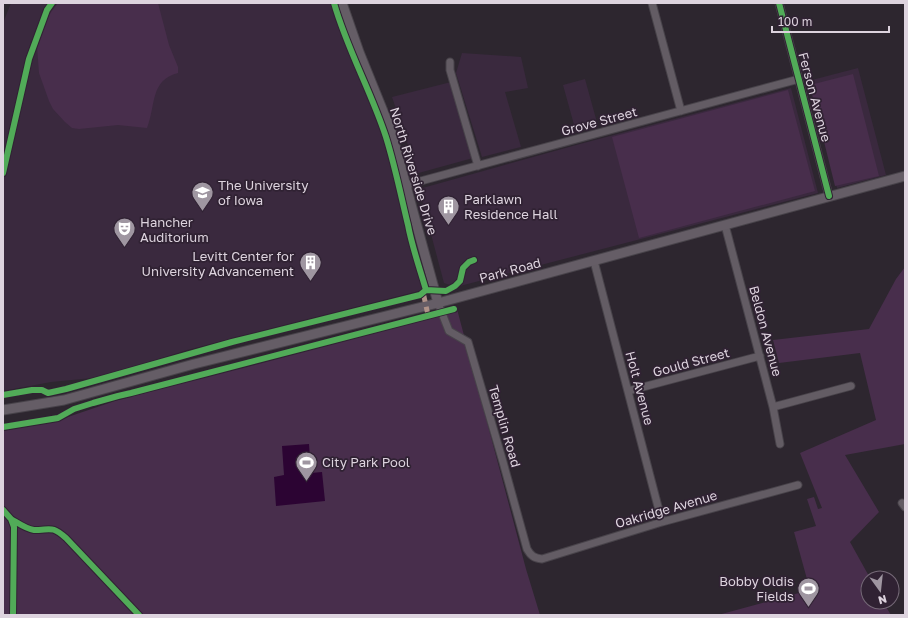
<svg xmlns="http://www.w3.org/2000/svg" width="908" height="618" font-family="'Golos Text',sans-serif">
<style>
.built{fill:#3a293e}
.green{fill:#482e4c}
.water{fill:#2c0433}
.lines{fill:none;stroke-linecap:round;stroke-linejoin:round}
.street-casing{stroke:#48434a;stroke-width:9}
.secondary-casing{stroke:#48434a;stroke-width:11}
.street{stroke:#635c64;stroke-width:7}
.secondary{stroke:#655d66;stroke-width:9}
.quiet{stroke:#af9288;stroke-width:5;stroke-dasharray:10 5;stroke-linecap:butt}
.cycleway-casing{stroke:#302233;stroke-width:8}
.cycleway{stroke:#51ab58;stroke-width:6}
.labels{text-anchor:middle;stroke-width:3.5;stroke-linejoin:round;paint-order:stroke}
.street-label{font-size:13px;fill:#ddd3de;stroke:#302233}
.poi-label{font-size:13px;fill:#ddd3de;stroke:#302233;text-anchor:start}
</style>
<rect width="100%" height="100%" fill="#2d262f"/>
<path class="built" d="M11,3H333L343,35L372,104L382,134L423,290L187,350L103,377L51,382L3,391V23Z
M462,53L521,57L528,88L505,92L521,147L482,157L456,73Z
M858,68L886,175L837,188L808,81Z
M585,79L598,126L576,132L563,85Z
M451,82L473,158L415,174L406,138L392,97Z
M791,88L818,193L456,287L444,283L419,189L580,144Z"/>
<path class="green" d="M58,3H158L169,45L178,67V73C150,80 156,105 147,128L118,125L79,129L72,128L65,122L53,109L49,101L39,73L37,46L42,24Z
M853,74L879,176L835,186L810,85Z
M788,90L815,191L639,238L612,137Z
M905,267V444L845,455L879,512L850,542L870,578H868V602H883L891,615H718L810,590L794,532L816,526L807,499L814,497L818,509L822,508L800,453L876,420L860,353L779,363L773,340L869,329L896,279Z
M457,309L526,569L540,615H3V431L62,419L115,401Z"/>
<path class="water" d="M309,444L311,473L322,472L325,501L276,506L274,477L284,475L282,446Z"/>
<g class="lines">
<defs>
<path id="street" d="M652,3L681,111
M779,3L829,196
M450,62V70L478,166
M406,185L799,79
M725,225L773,407L780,444
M594,261L662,522
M438,303L449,331L468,342L503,462L527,549C531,556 534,558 542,559L662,522L798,485
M628,391L760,356
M773,407L851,386
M902,503L905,507"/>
<path id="secondary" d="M342,3L359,52L391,131L438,303
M3,410L64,400L194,364L438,303L905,176"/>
</defs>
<use href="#street" class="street-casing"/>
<use href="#secondary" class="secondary-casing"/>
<use href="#street" class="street"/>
<use href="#secondary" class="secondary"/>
<path class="quiet" d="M423,292L428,315"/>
<defs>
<path id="cycleway" d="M334,3C347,49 371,91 386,137C395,166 401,196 408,225C412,247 420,269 426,290
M779,3L829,196
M3,173L29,59L47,10L52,3
M3,395L32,390H42L48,393L66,389L232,342L420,295L426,290L446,291L455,286L460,281L463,268L469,262L474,260
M3,427L58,418L74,409L93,403L118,396L131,393L454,309
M3,510L11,519L14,527L13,615
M11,519C18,523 26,529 34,530C51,530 51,525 66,538L139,615"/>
</defs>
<use href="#cycleway" class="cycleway-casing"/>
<use href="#cycleway" class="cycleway"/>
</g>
<defs>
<symbol id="university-pin" viewBox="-11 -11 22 30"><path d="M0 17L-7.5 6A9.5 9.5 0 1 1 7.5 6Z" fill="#9f96a1" stroke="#302233"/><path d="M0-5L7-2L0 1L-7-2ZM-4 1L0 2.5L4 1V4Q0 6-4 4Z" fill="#fff"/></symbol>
<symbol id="building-pin" viewBox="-11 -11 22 30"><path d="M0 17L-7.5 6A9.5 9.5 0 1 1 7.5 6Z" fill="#9f96a1" stroke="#302233"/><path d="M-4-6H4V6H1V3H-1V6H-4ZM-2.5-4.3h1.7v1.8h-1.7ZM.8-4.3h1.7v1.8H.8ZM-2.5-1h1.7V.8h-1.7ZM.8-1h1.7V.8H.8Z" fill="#fff"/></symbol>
<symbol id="theatre-pin" viewBox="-11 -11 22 30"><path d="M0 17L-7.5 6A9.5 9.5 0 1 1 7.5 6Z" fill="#9f96a1" stroke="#302233"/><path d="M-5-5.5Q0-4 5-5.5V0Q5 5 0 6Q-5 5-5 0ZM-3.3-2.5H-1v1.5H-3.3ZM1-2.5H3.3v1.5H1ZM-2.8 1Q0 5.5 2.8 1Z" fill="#fff"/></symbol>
<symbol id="stadium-pin" viewBox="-11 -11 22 30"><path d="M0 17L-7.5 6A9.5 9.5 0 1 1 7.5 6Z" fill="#9f96a1" stroke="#302233"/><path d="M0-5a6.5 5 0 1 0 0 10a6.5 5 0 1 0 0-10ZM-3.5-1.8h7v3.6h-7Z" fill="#fff"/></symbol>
</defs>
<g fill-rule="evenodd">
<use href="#university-pin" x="190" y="180" width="25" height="34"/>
<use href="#building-pin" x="436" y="194" width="25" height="34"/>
<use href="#theatre-pin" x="112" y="216" width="25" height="34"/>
<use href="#building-pin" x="298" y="250" width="25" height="34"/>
<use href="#stadium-pin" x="294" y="450" width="25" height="34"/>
<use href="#stadium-pin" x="796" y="576" width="25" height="34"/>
</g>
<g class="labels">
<g class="street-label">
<text transform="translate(815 97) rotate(75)" y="5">Ferson Avenue</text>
<text transform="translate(599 121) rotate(-15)" y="5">Grove Street</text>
<text transform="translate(414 171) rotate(73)" y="5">North Riverside Drive</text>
<text transform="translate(510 270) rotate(-15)" y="5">Park Road</text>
<text transform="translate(766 331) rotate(75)" y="5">Beldon Avenue</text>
<text transform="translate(691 362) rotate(-15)" y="5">Gould Street</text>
<text transform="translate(640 388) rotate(75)" y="5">Holt Avenue</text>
<text transform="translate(505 426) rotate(74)" y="5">Templin Road</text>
<text transform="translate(666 509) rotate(-16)" y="5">Oakridge Avenue</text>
</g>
<g class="poi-label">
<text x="218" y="190">The University<tspan x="218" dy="15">of Iowa</tspan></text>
<text x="464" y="204">Parklawn<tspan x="464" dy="15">Residence Hall</tspan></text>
<text x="140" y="227">Hancher<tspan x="140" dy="15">Auditorium</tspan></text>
<text x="294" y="261" text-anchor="end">Levitt Center for<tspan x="294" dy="15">University Advancement</tspan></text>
<text x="322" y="467">City Park Pool</text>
<text x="794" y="586" text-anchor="end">Bobby Oldis<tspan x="794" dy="15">Fields</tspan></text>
</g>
</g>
<rect width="908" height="618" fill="none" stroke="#ddd3de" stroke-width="8"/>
<g transform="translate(880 590) rotate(165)"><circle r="19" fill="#302233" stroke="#756977"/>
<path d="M0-3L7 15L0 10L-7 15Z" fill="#9f96a1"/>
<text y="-6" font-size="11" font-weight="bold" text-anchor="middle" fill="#ddd3de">N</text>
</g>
<path d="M772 26v6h117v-6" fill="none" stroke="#ddd3de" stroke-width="2"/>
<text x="778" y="26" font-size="12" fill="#ddd3de" stroke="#302233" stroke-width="3" paint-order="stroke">100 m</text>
</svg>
